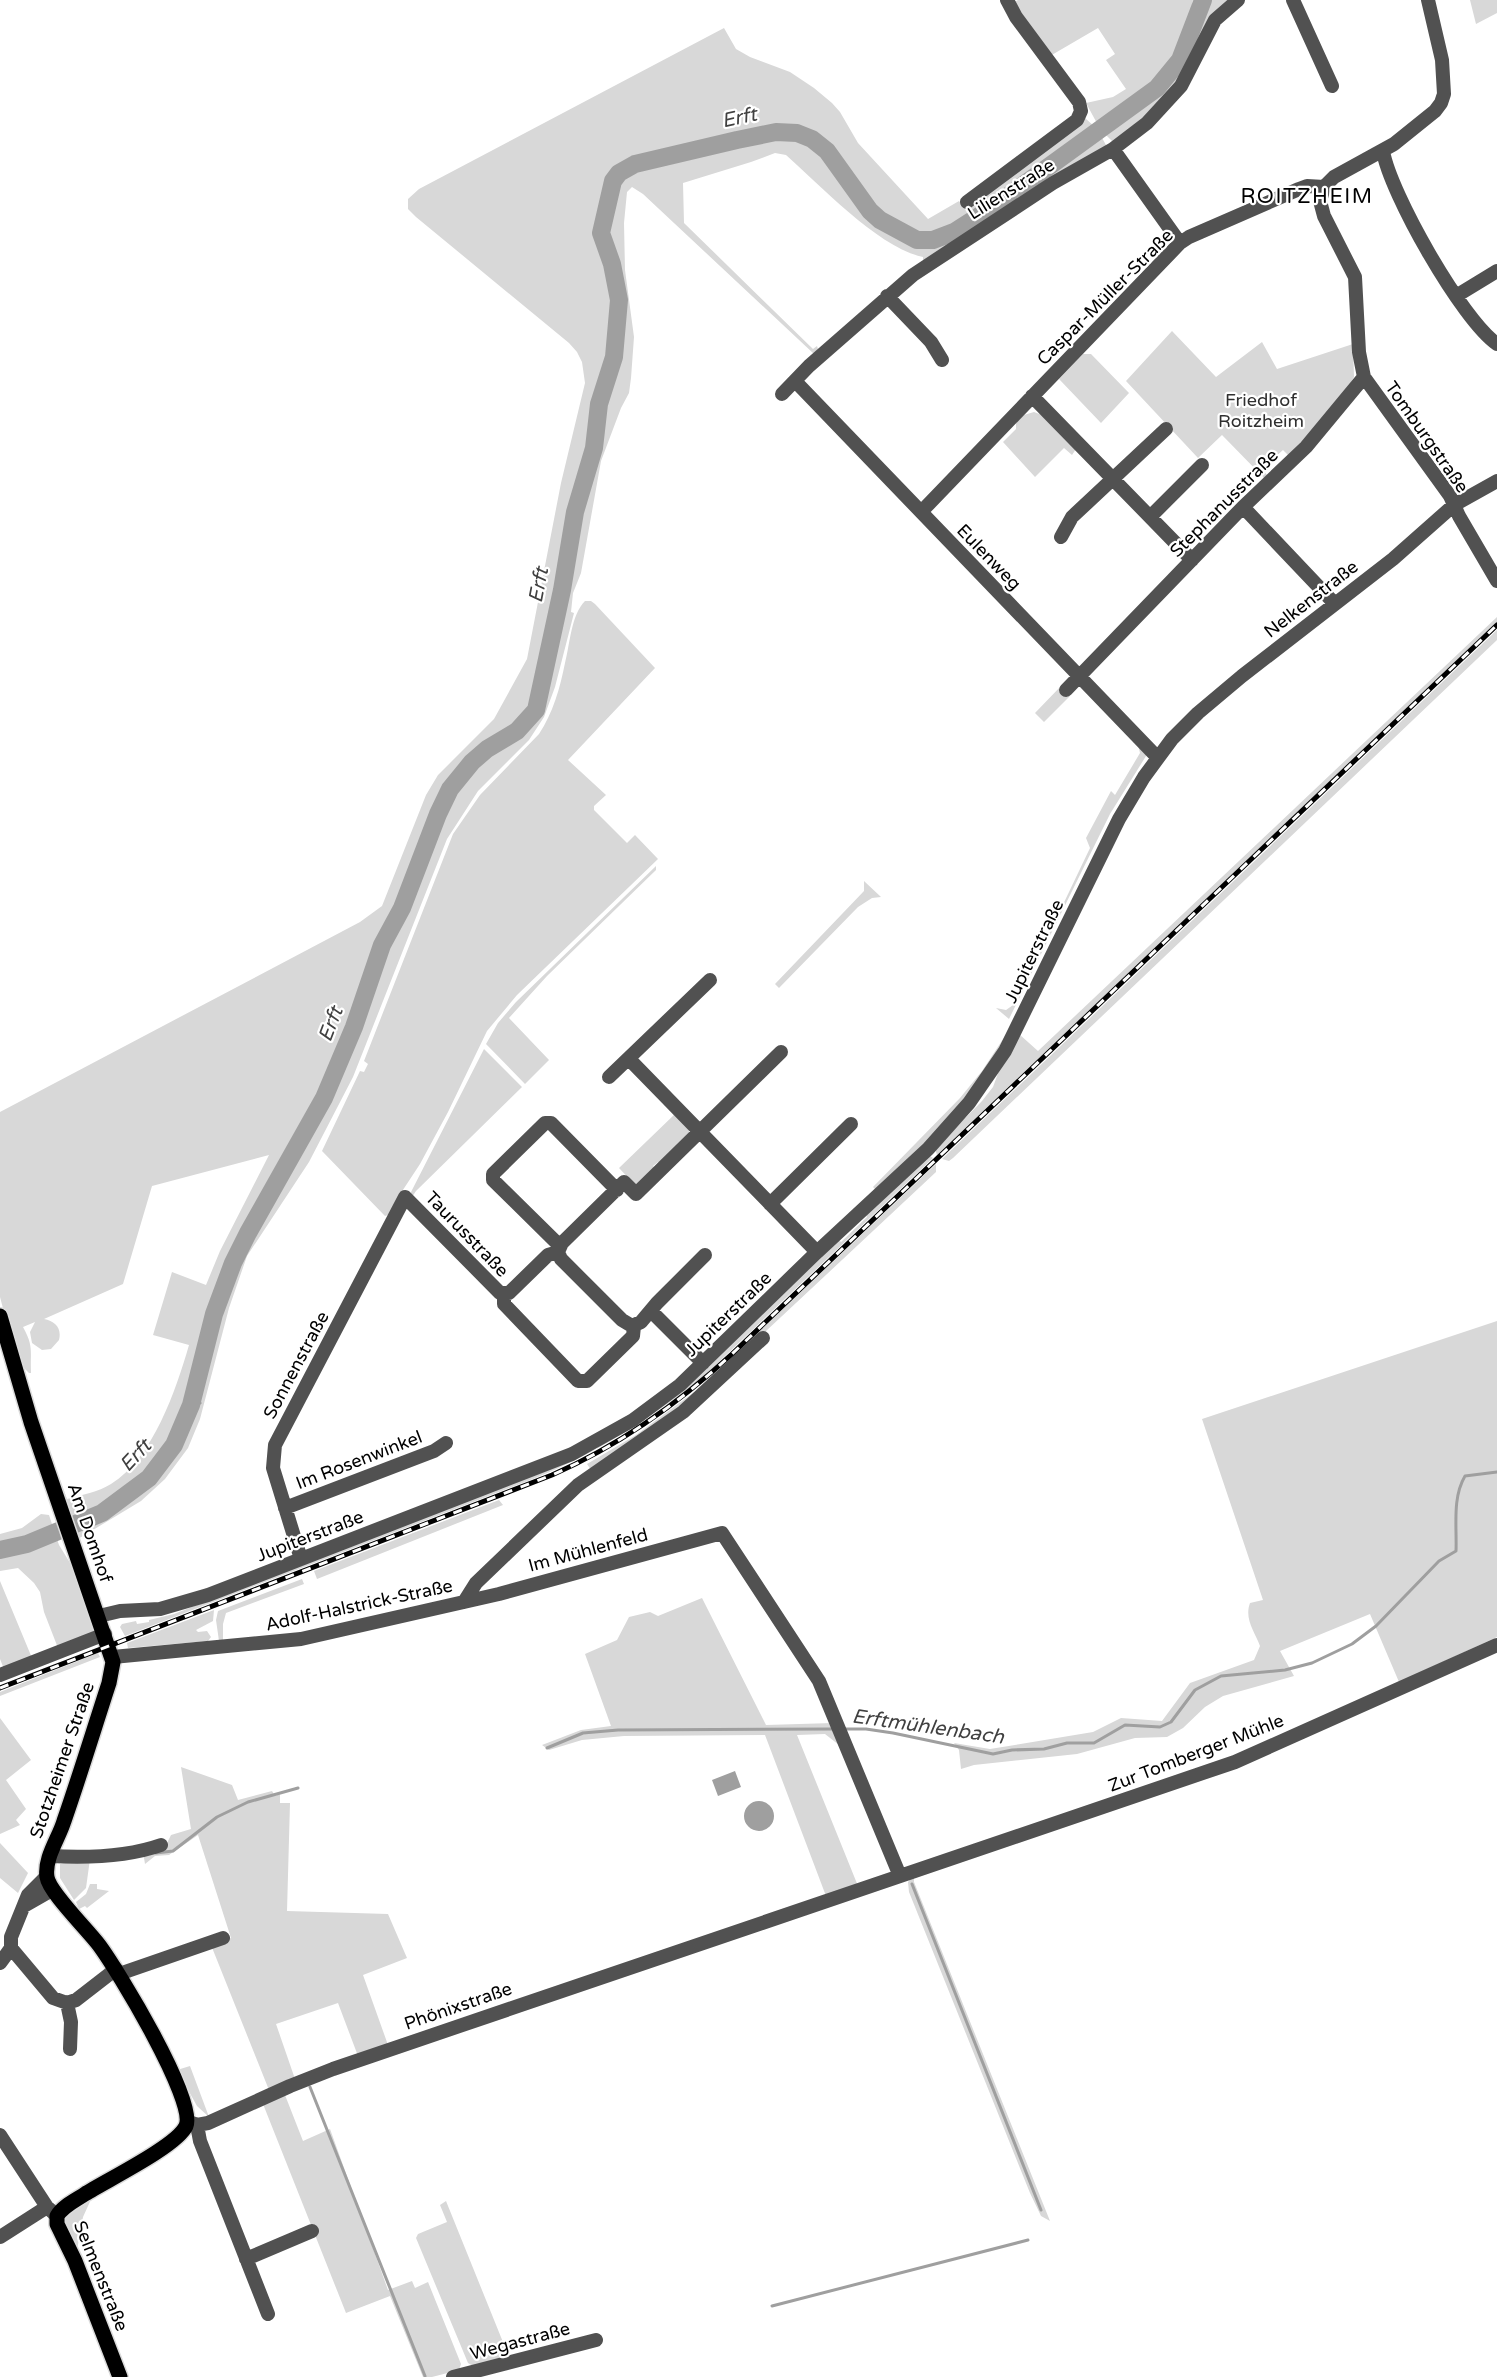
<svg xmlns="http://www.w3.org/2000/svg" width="1497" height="2377" font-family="'Varela Round',sans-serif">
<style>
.green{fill:#d8d8d8}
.water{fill:#9f9f9f}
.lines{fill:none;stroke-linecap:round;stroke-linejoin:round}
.stream{stroke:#9f9f9f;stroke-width:3}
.river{stroke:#9f9f9f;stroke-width:18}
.major-casing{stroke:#dbdbdb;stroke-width:18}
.minor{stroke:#515151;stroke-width:14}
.major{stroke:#000;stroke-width:15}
.rail-casing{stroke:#000;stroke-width:5}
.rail{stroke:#fff;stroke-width:3;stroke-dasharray:9;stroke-linecap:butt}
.labels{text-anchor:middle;stroke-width:4.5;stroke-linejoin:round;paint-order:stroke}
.street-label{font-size:18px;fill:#000;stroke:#fff}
.park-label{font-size:18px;fill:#2f2f2f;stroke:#fff}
.water-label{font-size:20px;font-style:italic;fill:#404040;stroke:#fff}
.quarter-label{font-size:21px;letter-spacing:1.5px;fill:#000;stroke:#fff}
</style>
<rect width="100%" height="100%" fill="#fff"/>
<path class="green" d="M1018,0H1193C1188,25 1182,51 1167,72L1099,127L1086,103L1113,97L1126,89L1106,60L1115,54L1098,28L1050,56L1014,2Z
M1210,0H1230L1165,100L1114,143L1104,133C1136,110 1170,89 1187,52C1196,35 1201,17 1210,0Z
M1470,0H1497V13L1476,24Z
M724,28L736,49L750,57L790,72L814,88L832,103L840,112L858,143L928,219L959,201L963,207L1085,118L1095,127L1043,167L978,213L945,232L919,237L891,224L898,236L921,243L934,242L952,237L1021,193L1100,134L1107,147L926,261L923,260V257C879,248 821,186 786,155L775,153L751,162L683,183L684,223L813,349L817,346L818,349L814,354L643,194L632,187L627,192L624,223L625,270L634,337L631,378L629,393L621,408L601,461L581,573L573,593L571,612L574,613L555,687L544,717L529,740L478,791L447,839L353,1077L309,1162L247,1256L229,1308L200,1419L188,1448L165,1479L141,1501L78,1539L76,1529L110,1512L120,1497L93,1514L73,1521L69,1509L67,1510L44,1436L67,1499C82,1495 98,1492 111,1484C153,1458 176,1390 189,1345L153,1335L172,1272L206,1285L220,1251L269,1155L152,1186L123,1284L44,1319C55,1321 62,1328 59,1340L51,1349L42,1350L32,1343L30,1332L35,1322L23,1327C34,1347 30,1351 31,1373H29L17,1361L0,1297V1112L360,922L382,906L426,795L438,775L494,719L527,659L561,483L585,383L582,362L577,352L569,343L416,217L408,209V199L419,189Z
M1172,331L1216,377L1262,342L1277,369L1353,344L1354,377L1342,397L1289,456L1283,450L1262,469L1267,475L1264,478L1222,435L1198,458L1126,381Z
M1083,354H1091L1129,393L1101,423L1059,379Z
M1034,412L1042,415L1076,449L1072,455L1064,448L1035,477L1003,442L1016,429V423L1024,415Z
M585,601H591L595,604L655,668L568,760L606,795L594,806V810L627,843L635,835L658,859L517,995L487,1031L448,1112L420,1164L395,1202L391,1214L385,1216L322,1151L360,1071L364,1072L368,1064L364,1061L453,834L480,795L539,734C553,713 560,688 565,663C570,644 571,615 585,601Z
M1497,617V622L937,1155L935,1149L982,1101L993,1087L1000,1068L1019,1034L1038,1051Z
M1497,630V640L953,1158L949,1161L942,1159Z
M1061,686L1070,696L1044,722L1035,713Z
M1138,745L1147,754L1146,756L1110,814L1009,1019L996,1008L1006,1010L1016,1003L1090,848L1086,838L1111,791L1115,795L1140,753Z
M656,866V870L547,976L509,1018L549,1060L525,1084L486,1044L498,1023L516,1002Z
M864,881L881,897L872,898L858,907L779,988L775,984L864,891Z
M1007,1033L1008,1036L951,1119L877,1191L873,1187L960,1098L982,1071Z
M484,1049L522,1087L416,1191L412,1197L410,1194Z
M676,1113L689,1129V1134L661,1164L658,1162L653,1166L656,1169L640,1184H634L619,1168Z
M930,1156L933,1158L702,1378C648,1420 597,1453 533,1479L125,1636L120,1627L122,1624L136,1621L137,1624L149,1622V1620L174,1614L596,1449L839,1240L841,1242L867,1217L866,1215Z
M936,1164V1172L702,1391L591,1470L587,1464L636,1435L701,1387Z
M1497,1321V1637L1399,1682L1370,1614L1280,1651L1294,1676L1223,1696L1205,1707L1183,1728L1167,1737L1135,1738L1077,1754L974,1765L961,1769L959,1750L954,1743L990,1749L1093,1732L1121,1718L1162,1721L1190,1683L1254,1660L1260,1646C1255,1632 1244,1619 1250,1603L1263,1600L1202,1419Z
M499,1500L503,1505L317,1579L314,1571Z
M41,1514L49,1515L59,1545L75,1571L94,1627L93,1635L58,1648L44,1612L40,1592L34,1583L18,1568L0,1571V1534L22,1528Z
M302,1579L304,1584L226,1613L223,1624V1641H219L216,1620L218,1611Z
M0,1581L32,1658L4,1669L0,1659Z
M702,1598L766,1725L833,1723L839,1745L825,1734L797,1735L858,1886L826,1896L765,1735L624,1736L582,1740L549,1750L542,1745L581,1730L611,1726L585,1654L617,1640L629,1617L650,1612L658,1616Z
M214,1610L213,1621L196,1630L198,1632L207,1631L211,1637L208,1641L128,1648L127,1643Z
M98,1653L100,1657L0,1696V1692Z
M0,1718L31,1760L6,1780L26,1809L16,1820L20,1825L0,1834Z
M181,1767L232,1785L238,1800L272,1791L275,1796L280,1794V1803H290L287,1911L388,1914L407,1958L363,1975L388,2045L358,2056L338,2003L276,2024L295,2079L269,2090L211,1945L231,1938L198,1835L169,1855L155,1856L145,1864L143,1852L165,1847L171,1835L191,1829Z
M0,1843L28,1873L18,1893L0,1878Z
M90,1859L86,1888L74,1900L60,1878V1864Z
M914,1875V1882L1050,2221L1041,2216L1030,2193L909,1892L908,1882Z
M90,1884H97V1889L109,1891L87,1908L85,1906L79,1909L76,1902L86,1894Z
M190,2066L209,2117L197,2106L177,2070Z
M285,2095L303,2141L330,2129L388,2290L412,2281L415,2288L428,2282L461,2364L459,2370L432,2377H423L390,2296L346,2313L263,2104Z
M93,2195L83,2217L77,2250L65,2225V2217Z
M446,2201L509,2357L473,2366L468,2363L416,2238L418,2234L447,2222L440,2205Z"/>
<path class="water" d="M735,1771L741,1787L718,1796L712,1780Z
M744 1816a15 15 0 1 1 30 0a15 15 0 1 1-30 0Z"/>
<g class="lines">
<path class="stream" d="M195,1393L200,1403
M842,1729H866L893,1733L993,1754L1012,1750L1044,1749L1067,1743H1094L1125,1725L1160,1727L1171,1722L1195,1690L1221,1676L1285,1670L1312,1663L1352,1644L1376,1626L1439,1561L1456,1551C1457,1527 1452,1498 1465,1476L1497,1472
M547,1748L583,1733L618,1730L836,1729
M156,1853L173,1851L217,1817L248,1802L298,1788
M912,1884L1041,2210
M310,2087L425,2376
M772,2306L1028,2240"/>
<path class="river" d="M0,1550L27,1544L102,1513L149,1478L174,1445L191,1405L214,1314L233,1263L248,1233L324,1098L354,1027L382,945L402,908L438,814L450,789L472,762L487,749L517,731L536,710L562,590L575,512L594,448L599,404L614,357L619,300L612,264L601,233L613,181L619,173L635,164L737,140L776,132L797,133L812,139L827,151L870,211L880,220L917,240H933L954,232L993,207L1157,88L1180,60L1203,0"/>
<defs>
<path id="major" d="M0,1316L31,1422L113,1662L109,1683C94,1729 80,1775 64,1821C59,1838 44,1858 47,1877C49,1892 87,1929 99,1945C117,1969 197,2101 186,2126C177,2146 107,2180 85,2194C76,2200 63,2206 57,2216V2224L75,2261L120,2377"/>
</defs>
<use href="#major" class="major-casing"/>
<path class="minor" d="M1293,0L1332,86
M1428,0L1442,60L1444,94L1441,103L1435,111L1394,144L1334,177L1324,187L1320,201L1324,216L1355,277L1359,352L1364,377L1450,496L1459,516L1497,581
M1113,149L1180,243
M1383,151C1390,193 1462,320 1497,344
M967,202L1077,120L1081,111L1079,102L1016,17L1007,0
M887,296L931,342L942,360
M1456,296L1497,271
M795,381L1158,758
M782,394L809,366L913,275L1053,183L1113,149L1147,123L1181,86L1215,20L1238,0
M1032,396L1192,560
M1243,507L1335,604
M921,512L1180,243L1189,237L1299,189L1307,186L1324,187
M1150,517L1202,465
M1061,537L1072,517L1166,429
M1066,690L1243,507L1306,447L1364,377
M629,1059L817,1252
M609,1077L710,980
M770,1204L851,1124
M560,1246L493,1180V1174L545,1123H551L617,1190
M705,1255L657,1303L641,1322L632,1326L622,1320L561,1259L558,1252L562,1243L624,1182L636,1194L781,1052
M504,1293V1304L578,1381H587L633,1336L634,1326
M652,1312L703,1363
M285,1508L434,1451L446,1443
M301,1559L273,1468L275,1445L405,1197L500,1293H509L548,1255L558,1252
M464,1602L476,1583L578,1485L683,1412L763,1338
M99,1616L120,1611L160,1609L208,1595L572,1454L633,1420L680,1385L817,1252L928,1149L969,1103L1005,1051L1119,819L1144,777L1172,739L1198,713L1242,676L1393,559L1454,505L1497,481
M113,1657L301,1639L499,1594L722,1533L819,1681L900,1876
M0,1675L105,1634
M50,1856C86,1858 127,1857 161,1845
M24,1906L52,1890
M11,1948L53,1998L67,2003L76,2000L116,1969
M0,1963L11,1948V1937L28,1895L47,1876
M119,1974L223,1938
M67,2003L71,2022L70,2049
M187,2121L197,2125L208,2123L290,2086L333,2069L1235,1762L1497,1645
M197,2125L200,2141L268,2314
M0,2135L47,2207L57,2216
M0,2237L47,2207
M246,2259L312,2231
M453,2377L596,2340"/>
<use href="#major" class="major"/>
<defs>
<path id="rail" d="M0,1688L552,1475C620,1445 678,1404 732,1354L1497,625"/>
</defs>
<use href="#rail" class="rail-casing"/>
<use href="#rail" class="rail"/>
</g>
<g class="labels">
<g class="street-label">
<text transform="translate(1011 189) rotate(-32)" y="6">Lilienstraße</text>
<text transform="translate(1105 297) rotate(-45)" y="6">Caspar-Müller-Straße</text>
<text transform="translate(1427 437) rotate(55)" y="6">Tomburgstraße</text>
<text transform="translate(1224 503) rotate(-45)" y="6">Stephanusstraße</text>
<text transform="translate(989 557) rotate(46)" y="6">Eulenweg</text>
<text transform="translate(1311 599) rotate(-38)" y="6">Nelkenstraße</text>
<text transform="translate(1034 951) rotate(-64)" y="6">Jupiterstraße</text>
<text transform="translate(467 1234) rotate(46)" y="6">Taurusstraße</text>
<text transform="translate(728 1314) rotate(-44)" y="6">Jupiterstraße</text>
<text transform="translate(296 1365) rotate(-62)" y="6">Sonnenstraße</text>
<text transform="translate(359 1460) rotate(-21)" y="6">Im Rosenwinkel</text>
<text transform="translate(90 1533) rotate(71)" y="6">Am Domhof</text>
<text transform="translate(310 1536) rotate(-21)" y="6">Jupiterstraße</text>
<text transform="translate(588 1550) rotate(-15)" y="6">Im Mühlenfeld</text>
<text transform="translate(359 1605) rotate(-12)" y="6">Adolf-Halstrick-Straße</text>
<text transform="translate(1196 1753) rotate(-21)" y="6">Zur Tomberger Mühle</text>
<text transform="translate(62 1760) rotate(-71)" y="6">Stotzheimer Straße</text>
<text transform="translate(458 2006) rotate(-19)" y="6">Phönixstraße</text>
<text transform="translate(101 2276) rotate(68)" y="6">Selmenstraße</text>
<text transform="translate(520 2341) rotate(-15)" y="6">Wegastraße</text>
</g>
<g class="park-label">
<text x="1261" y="406">Friedhof<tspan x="1261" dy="21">Roitzheim</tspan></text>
</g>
<g class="water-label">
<text transform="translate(739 117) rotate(-12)" y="7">Erft</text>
<text transform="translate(538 585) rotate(-79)" y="7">Erft</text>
<text transform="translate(330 1024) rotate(-69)" y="7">Erft</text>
<text transform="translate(135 1455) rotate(-47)" y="7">Erft</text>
<text transform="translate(928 1726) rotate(8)" y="7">Erftmühlenbach</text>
</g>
<g class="quarter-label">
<text x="1307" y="203">ROITZHEIM</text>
</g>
</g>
</svg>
